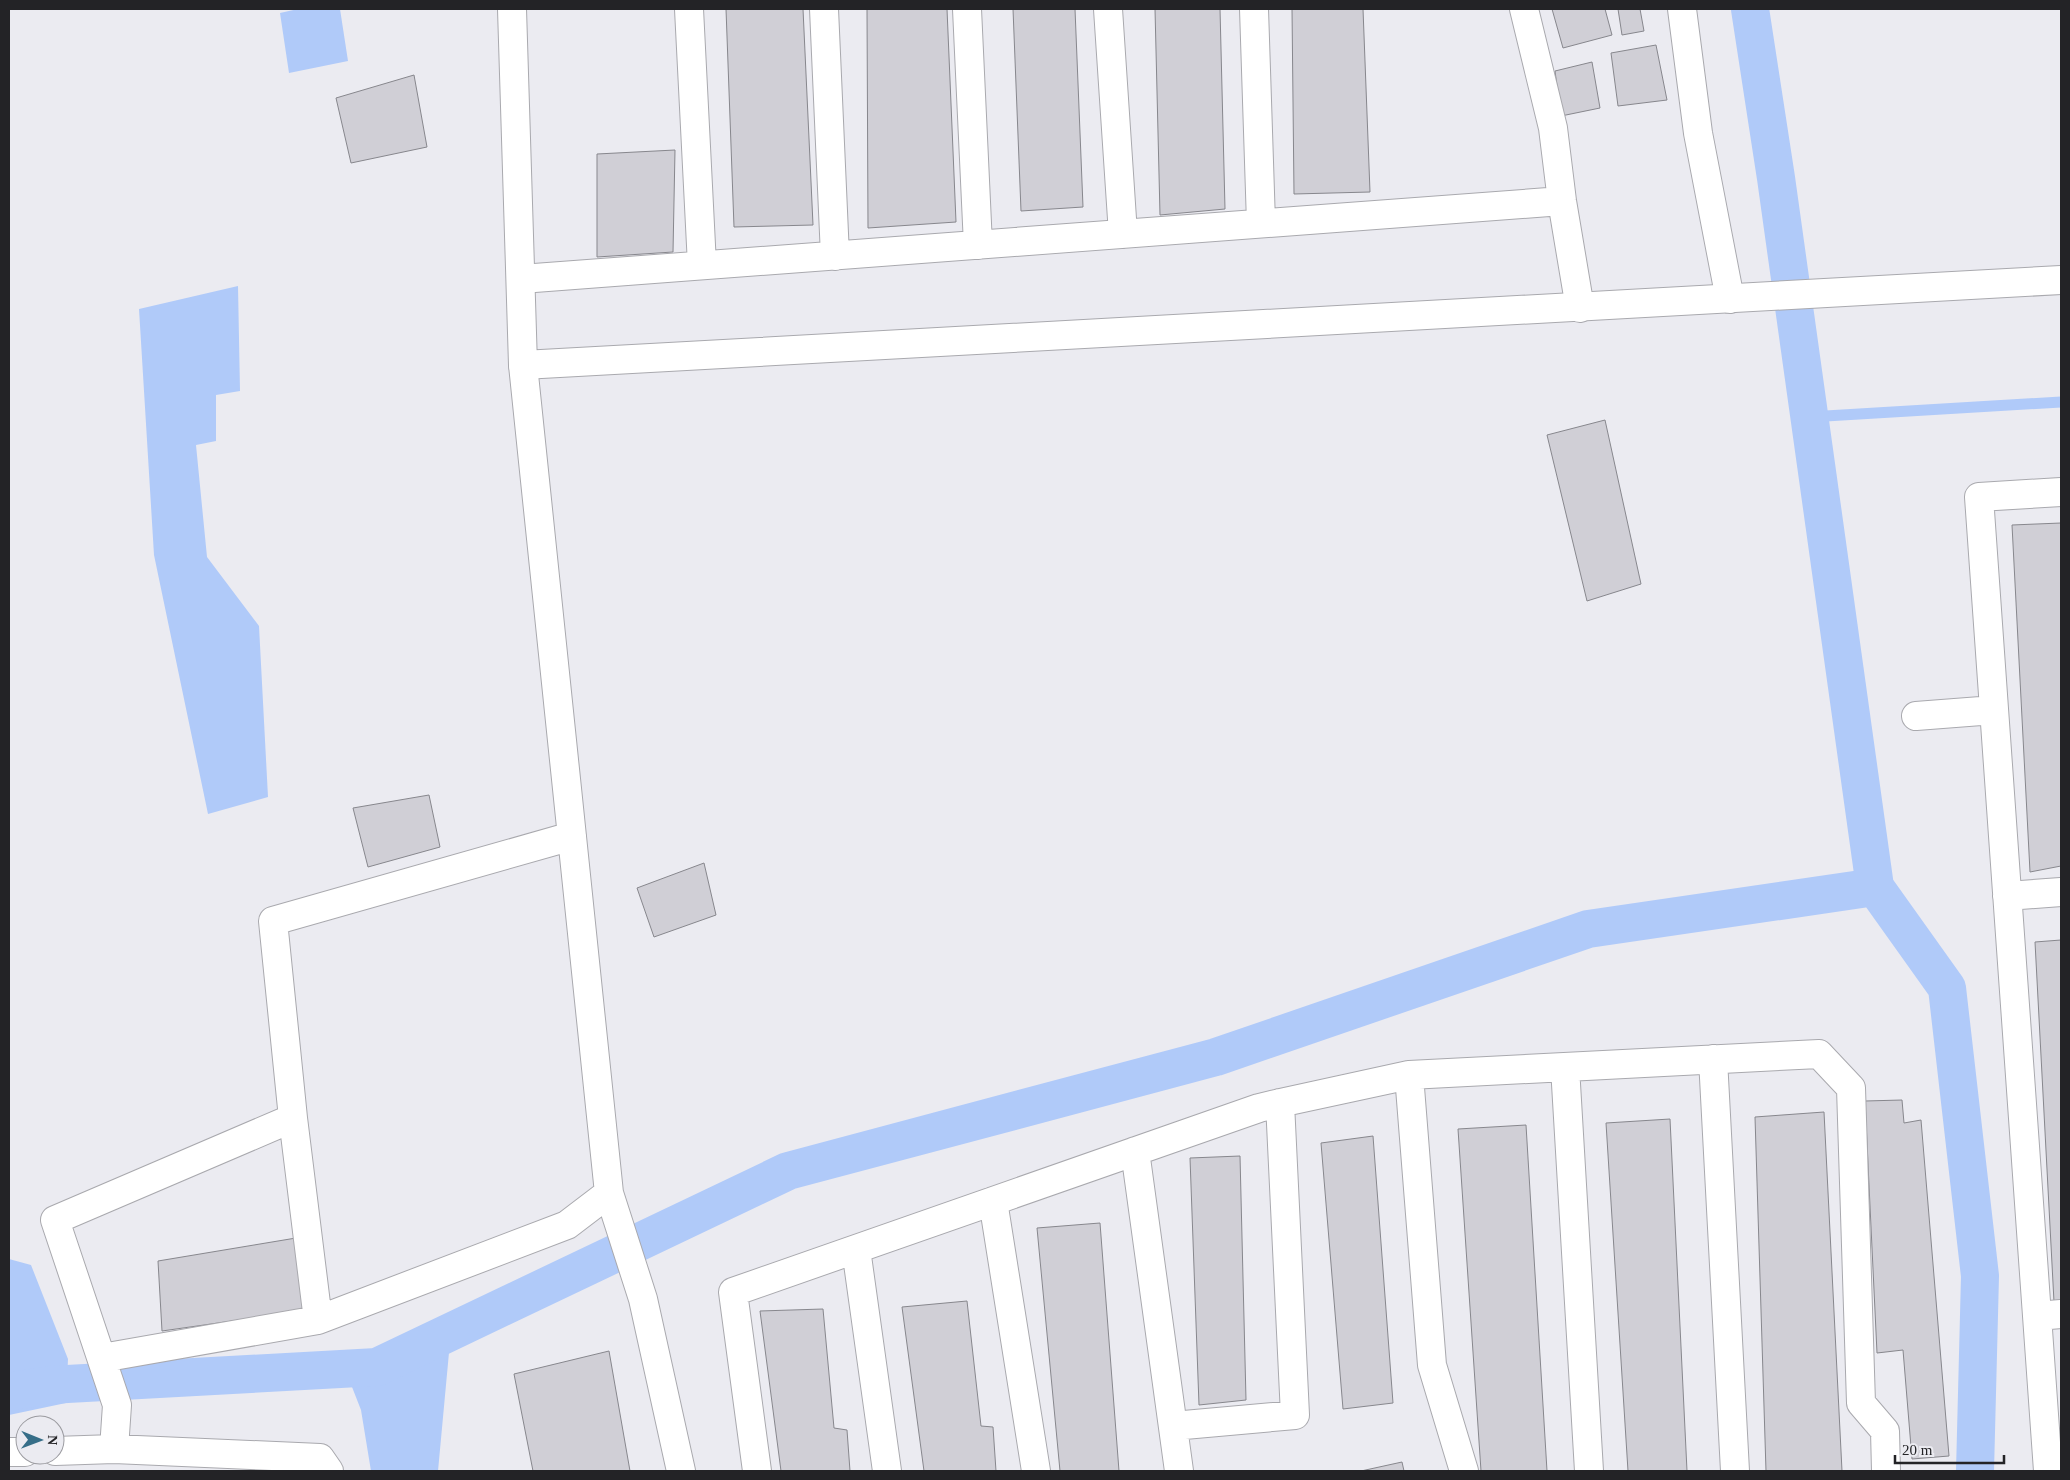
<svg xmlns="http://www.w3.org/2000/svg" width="2070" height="1480" font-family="'Times New Roman',serif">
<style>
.water{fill:#b0caf9}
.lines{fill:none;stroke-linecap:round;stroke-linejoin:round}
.stream{stroke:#b0caf9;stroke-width:11}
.canal{stroke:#b0caf9;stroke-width:38}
.building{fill:#d0cfd6;stroke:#87878d}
.street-casing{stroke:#a9a9ae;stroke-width:30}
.secondary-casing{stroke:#a9a9ae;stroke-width:30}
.street{stroke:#fff;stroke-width:28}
.secondary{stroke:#fff;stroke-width:28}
</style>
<rect width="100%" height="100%" fill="#ebebf1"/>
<path class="water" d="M298,9H340L348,61L289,73L280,13Z
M238,286L240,391L216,395V441L196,445L207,557L259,626L268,797L208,814L154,555L139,309Z
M9,1259L31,1265L68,1359L66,1403L9,1415Z
M451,1331L438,1471H371L361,1410L345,1369Z"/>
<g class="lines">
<path class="stream" d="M1809,417L2061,402"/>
<path class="canal" d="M1875,887L1947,988L1980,1276L1975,1471
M9,1392L49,1385L377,1367L788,1171L1216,1057L1588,929L1875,887L1776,178L1750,9"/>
</g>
<path class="building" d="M726,9H803L813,225L734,227Z
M867,9H947L956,222L868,228Z
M1013,9H1075L1083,207L1021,211Z
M1155,9H1220L1225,209L1160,215Z
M1292,9H1363L1370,192L1294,194Z
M1552,9H1605L1612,35L1563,48Z
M1618,9H1640L1644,31L1622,35Z
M1656,45L1667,100L1618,106L1611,53Z
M1592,62L1600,108L1561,116L1555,71Z
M414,75L427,147L351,163L336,98Z
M675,150L673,252L597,257V154Z
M1605,420L1641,584L1587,601L1547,435Z
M2061,523V866L2030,872L2012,525Z
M429,795L440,847L368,867L353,808Z
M704,863L716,915L654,937L637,888Z
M2061,940V1302H2054L2035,942Z
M1902,1100L1904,1123L1921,1120L1949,1456L1912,1459L1903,1350L1877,1353L1865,1101Z
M1824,1112L1842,1471H1766L1755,1117Z
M1670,1119L1687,1471H1628L1606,1123Z
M1526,1125L1547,1471H1481L1458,1129Z
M1373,1136L1393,1403L1343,1409L1321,1143Z
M1240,1156L1246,1400L1199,1405L1190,1158Z
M1100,1223L1119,1471H1060L1037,1228Z
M302,1237L309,1310L162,1331L158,1261Z
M967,1301L981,1426L993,1427L996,1471H924L902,1307Z
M823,1309L834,1428L847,1430L850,1471H781L760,1311Z
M609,1351L630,1471H533L514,1374Z
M1402,1462L1404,1471H1361Z"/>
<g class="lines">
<defs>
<path id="street" d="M689,9L702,265
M824,9L835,256
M967,9L978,245
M1108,9L1123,234
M1254,9L1261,223
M1524,9L1553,128L1562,201L1580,308
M1682,9L1698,133L1730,299
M521,279L1562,201
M523,365L609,1193L643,1299L681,1471
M1916,716L1994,710
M2007,896L2061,892
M1713,1059L1735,1471
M1565,1067L1589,1471
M1409,1075L1432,1365L1464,1471
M293,1118L318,1320L567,1225L609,1193
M1135,1151L1179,1471
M993,1201L1036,1471
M856,1249L887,1471
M2037,1316L2061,1314
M102,1358L318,1320
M1173,1426L1295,1415L1280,1103
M55,1451L114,1449
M9,1452H25
M329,1471L320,1458L114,1449L117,1405L55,1220L293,1118L273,921L572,836
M757,1471L733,1292L1259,1108L1280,1103L1409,1075L1819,1054L1851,1088L1861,1403L1885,1431L1886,1471
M2048,1471L1979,497L2061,492"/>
<path id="secondary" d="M512,9L523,365L2061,280"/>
</defs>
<use href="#street" class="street-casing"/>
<use href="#secondary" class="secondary-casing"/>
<use href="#street" class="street"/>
<use href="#secondary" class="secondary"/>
</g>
<rect width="2070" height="1480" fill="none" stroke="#232326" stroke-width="20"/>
<g transform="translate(40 1440) rotate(91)"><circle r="24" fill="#ebebf1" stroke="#9b9ba0"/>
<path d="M0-4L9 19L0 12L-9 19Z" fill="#366e88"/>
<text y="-8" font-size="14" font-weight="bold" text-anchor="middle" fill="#232326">N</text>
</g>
<path d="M1895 1455v8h109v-8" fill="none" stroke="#232326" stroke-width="2.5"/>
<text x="1902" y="1455" font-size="15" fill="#232326" stroke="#ebebf1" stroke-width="4" paint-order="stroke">20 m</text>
</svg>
